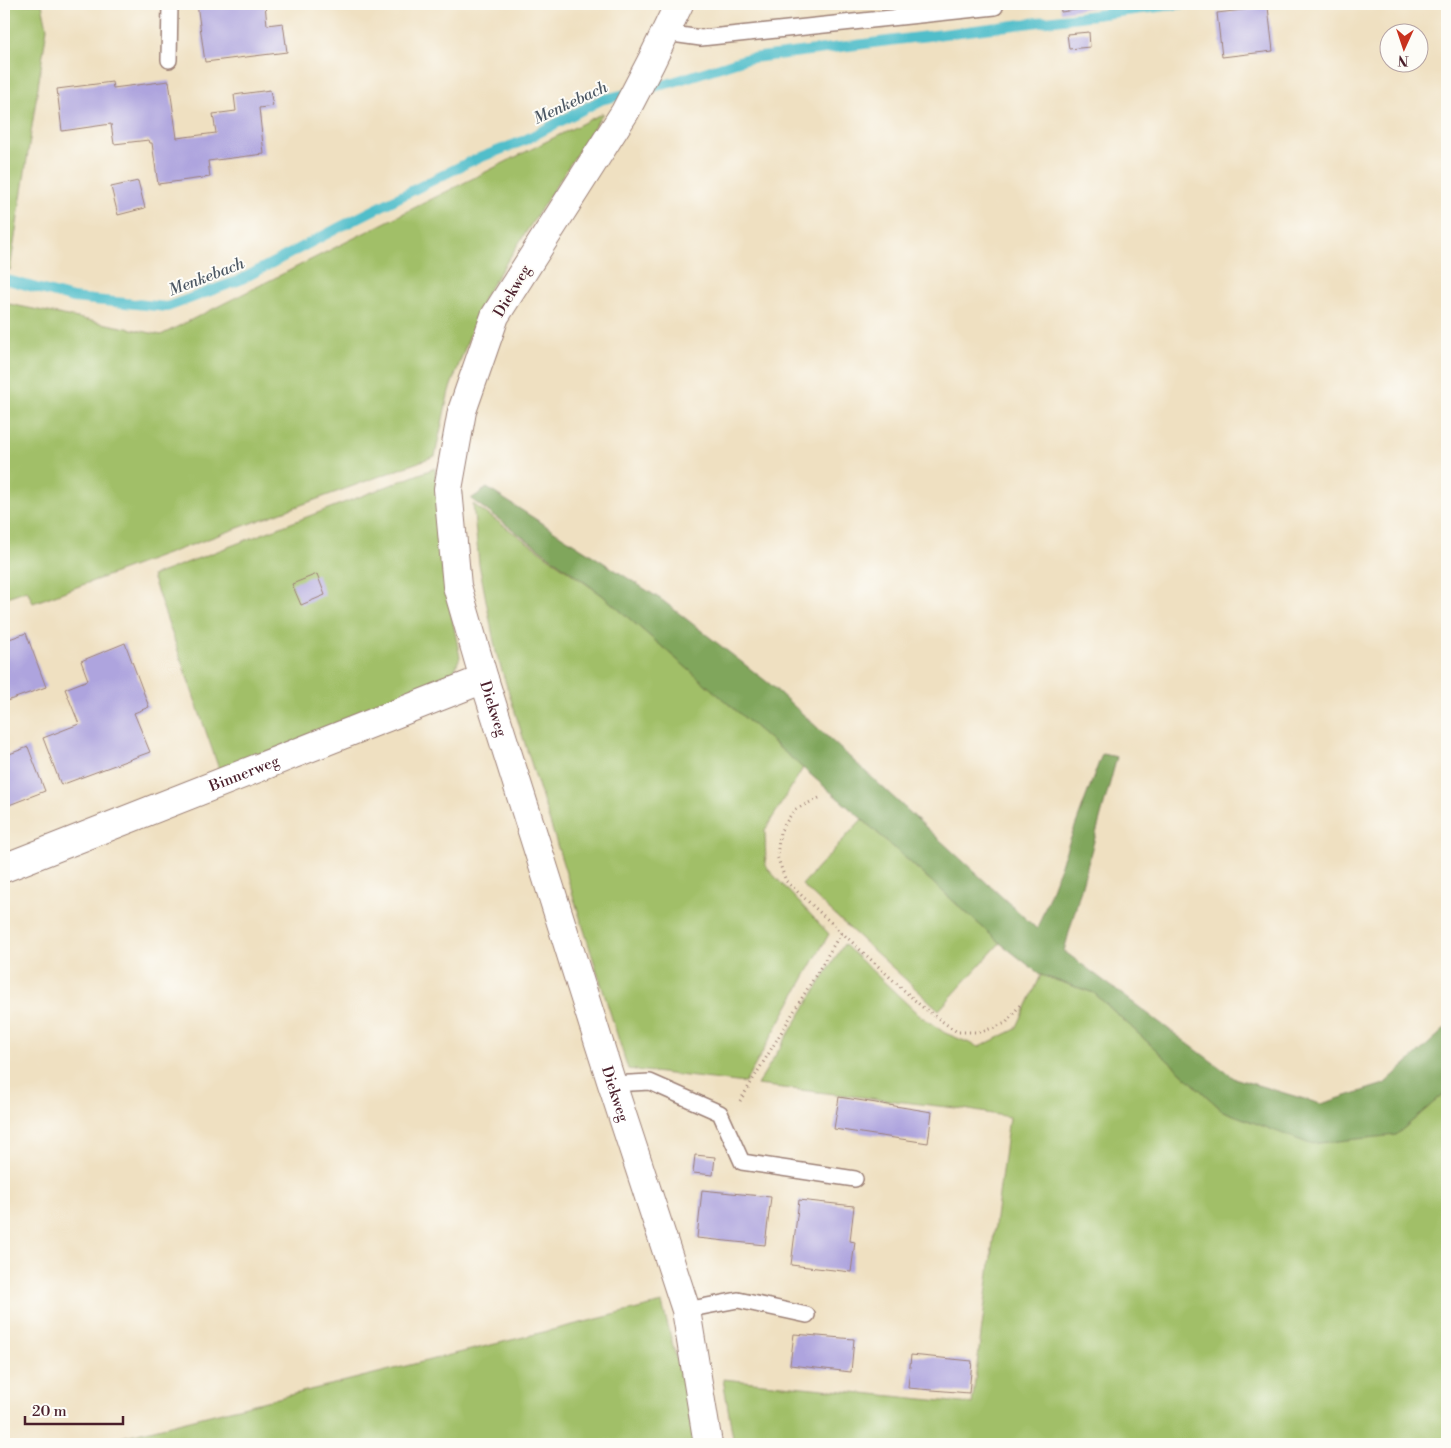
<svg xmlns="http://www.w3.org/2000/svg" width="1451" height="1448" font-family="'Libre Bodoni',serif">
<style>
.green{fill:#a1bf67;stroke:#766f49}
.forest{fill:#80a65c;stroke:#656244}
.lines{fill:none;stroke-linecap:round;stroke-linejoin:round}
.stream{stroke:#51beca;stroke-width:10}
.building{fill:#aea4de}
.lane-casing{stroke:#9c8076;stroke-width:18}
.street-casing{stroke:#9c8076;stroke-width:30}
.path{stroke:#9c8076;stroke-width:3;stroke-dasharray:1 4;stroke-linecap:butt}
.lane{stroke:#fff;stroke-width:15}
.street{stroke:#fff;stroke-width:28}
.labels{text-anchor:middle;stroke-width:4;stroke-linejoin:round;paint-order:stroke}
.street-label{font-size:15px;fill:#4a1f2b;stroke:#fdfcf7}
.water-label{font-size:16px;font-style:italic;fill:#4c5763;stroke:#fdfcf7}
</style>
<rect width="100%" height="100%" fill="#fdfcf7"/>
<filter id="ink" filterUnits="userSpaceOnUse"><feTurbulence type="fractalNoise" baseFrequency=".02" numOctaves="2"/><feDisplacementMap in="SourceGraphic" scale="10" xChannelSelector="R" yChannelSelector="G"/><feConvolveMatrix kernelMatrix="1 2 1 2 8 2 1 2 1" color-interpolation-filters="sRGB"/></filter>
<filter id="wash" filterUnits="userSpaceOnUse"><feTurbulence type="fractalNoise" baseFrequency=".0096" numOctaves="4" result="noise"/><feDisplacementMap in="SourceGraphic" scale="20" xChannelSelector="R" yChannelSelector="G"/><feGaussianBlur stdDeviation="1.12" result="paint"/><feColorMatrix in="noise" values="0 0 0 0 0 0 0 0 0 0 0 0 0 0 0 0 0 1.4 0 .05"/><feComposite in="paint" operator="in"/></filter>
<g filter="url(#wash)">
<rect width="100%" height="100%" fill="#efe0c1"/>
<path class="green" d="M4,4H42L47,28L10,270L4,269Z
M603,113L484,297L449,391L435,456L33,603L27,590L4,598V303L161,335Z
M435,468L443,573L460,657L449,684L220,772L152,576Z
M473,504L602,595L803,768L765,830L766,867L829,934L745,1083L628,1069L496,652L479,564Z
M862,819L1000,943L939,1010L802,885Z
M844,944L919,1015L945,1033L979,1047L1016,1029L1041,975L1094,993L1223,1111L1396,1135L1447,1091V1444H734L723,1379L972,1404L1009,1117L964,1109L757,1085Z
M662,1303L697,1439V1444H94L434,1359Z"/>
<path class="forest" d="M487,488L662,600L771,685L1037,929L1102,754L1117,757L1064,951L1234,1078L1321,1104L1384,1084L1447,1027V1091L1396,1135L1310,1144L1223,1111L1094,993L1041,975L1000,943L862,819L602,595L471,499Z"/>
<g class="lines">
<path class="stream" d="M4,279L73,298L167,307L240,280L340,227L469,162L523,141L601,100L670,83L745,59L1182,4"/>
</g>
<g id="blocks">
<path class="building" d="M197,4H265L267,25L283,23L287,52L205,62Z
M1060,4H1108V5L1061,12Z
M1268,7L1273,51L1222,57L1217,13Z
M1089,32L1090,47L1069,49L1067,34Z
M169,81L177,138L216,133L213,114L236,111L234,95L270,90L273,106L259,108L264,154L208,161L210,177L158,184L152,143H150L149,140L114,144L111,124L62,131L57,89L112,82L113,88Z
M138,181L145,208L118,215L111,187Z
M317,574L325,595L301,605L292,584Z
M26,633L46,687L4,702V641Z
M125,643L149,707L134,713L150,752L61,785L43,738L79,724L65,689L88,680L81,661Z
M28,747L45,791L4,807V756Z
M839,1097L932,1112L928,1143L834,1129Z
M695,1155L715,1157L713,1175L693,1173Z
M702,1190L771,1197L765,1245L697,1238Z
M799,1200L854,1206L850,1241L855,1242L851,1272L791,1265Z
M794,1334L854,1339L851,1372L790,1365Z
M911,1355L972,1361L969,1393L908,1388Z"/>
</g>
</g>
<g filter="url(#ink)">
<use href="#blocks" fill-opacity="0" stroke="#9c8076" stroke-width="1"/>
<g class="lines">
<defs>
<path id="lane" d="M665,33L701,38L995,7L996,4
M169,60L170,4
M612,1084L650,1082L720,1113L742,1162L855,1179
M686,1310L738,1300L807,1315"/>
<g id="street">
<path id="s1" d="M679,4L651,62L625,112L495,316L462,411L448,489L457,586L484,679L612,1084L686,1310L708,1444"/>
<path id="s2" d="M4,868L484,679"/>
</g>
</defs>
<use href="#lane" class="lane-casing"/>
<use href="#street" class="street-casing"/>
<path class="path" d="M819,798L794,810L780,832L777,856L786,881L921,1006L957,1032H981L1006,1023L1020,1005
M740,1101L841,933"/>
<use href="#lane" class="lane"/>
<use href="#street" class="street"/>
</g>
</g>
<g class="labels">
<g class="street-label">
<text transform="translate(512 291) rotate(-59)" y="5">Diekweg</text>
<text dy="5" stroke="none"><textPath href="#s1" startOffset="768">Diekweg</textPath></text>
<text dy="5" stroke="none"><textPath href="#s2" startOffset="258">Binnerweg</textPath></text>
<text dy="5" stroke="none"><textPath href="#s1" startOffset="1172">Diekweg</textPath></text>
</g>
<g class="water-label">
<text transform="translate(570 102) rotate(-25)" y="6">Menkebach</text>
<text transform="translate(206 276) rotate(-21)" y="6">Menkebach</text>
</g>
</g>
<rect width="1451" height="1448" fill="none" stroke="#fdfcf7" stroke-width="20"/>
<g transform="translate(1404 48) rotate(183)"><circle r="24" fill="#fdfcf7" stroke="#b5a4a5"/>
<path d="M0-4L9 19L0 12L-9 19Z" fill="#c8321e"/>
<text y="-8" font-size="14" font-weight="bold" text-anchor="middle" fill="#4a1f2b">N</text>
</g>
<path d="M25 1416v8h98v-8" fill="none" stroke="#4a1f2b" stroke-width="2.5"/>
<text x="32" y="1416" font-size="15" fill="#4a1f2b" stroke="#fdfcf7" stroke-width="4" paint-order="stroke">20 m</text>
</svg>
